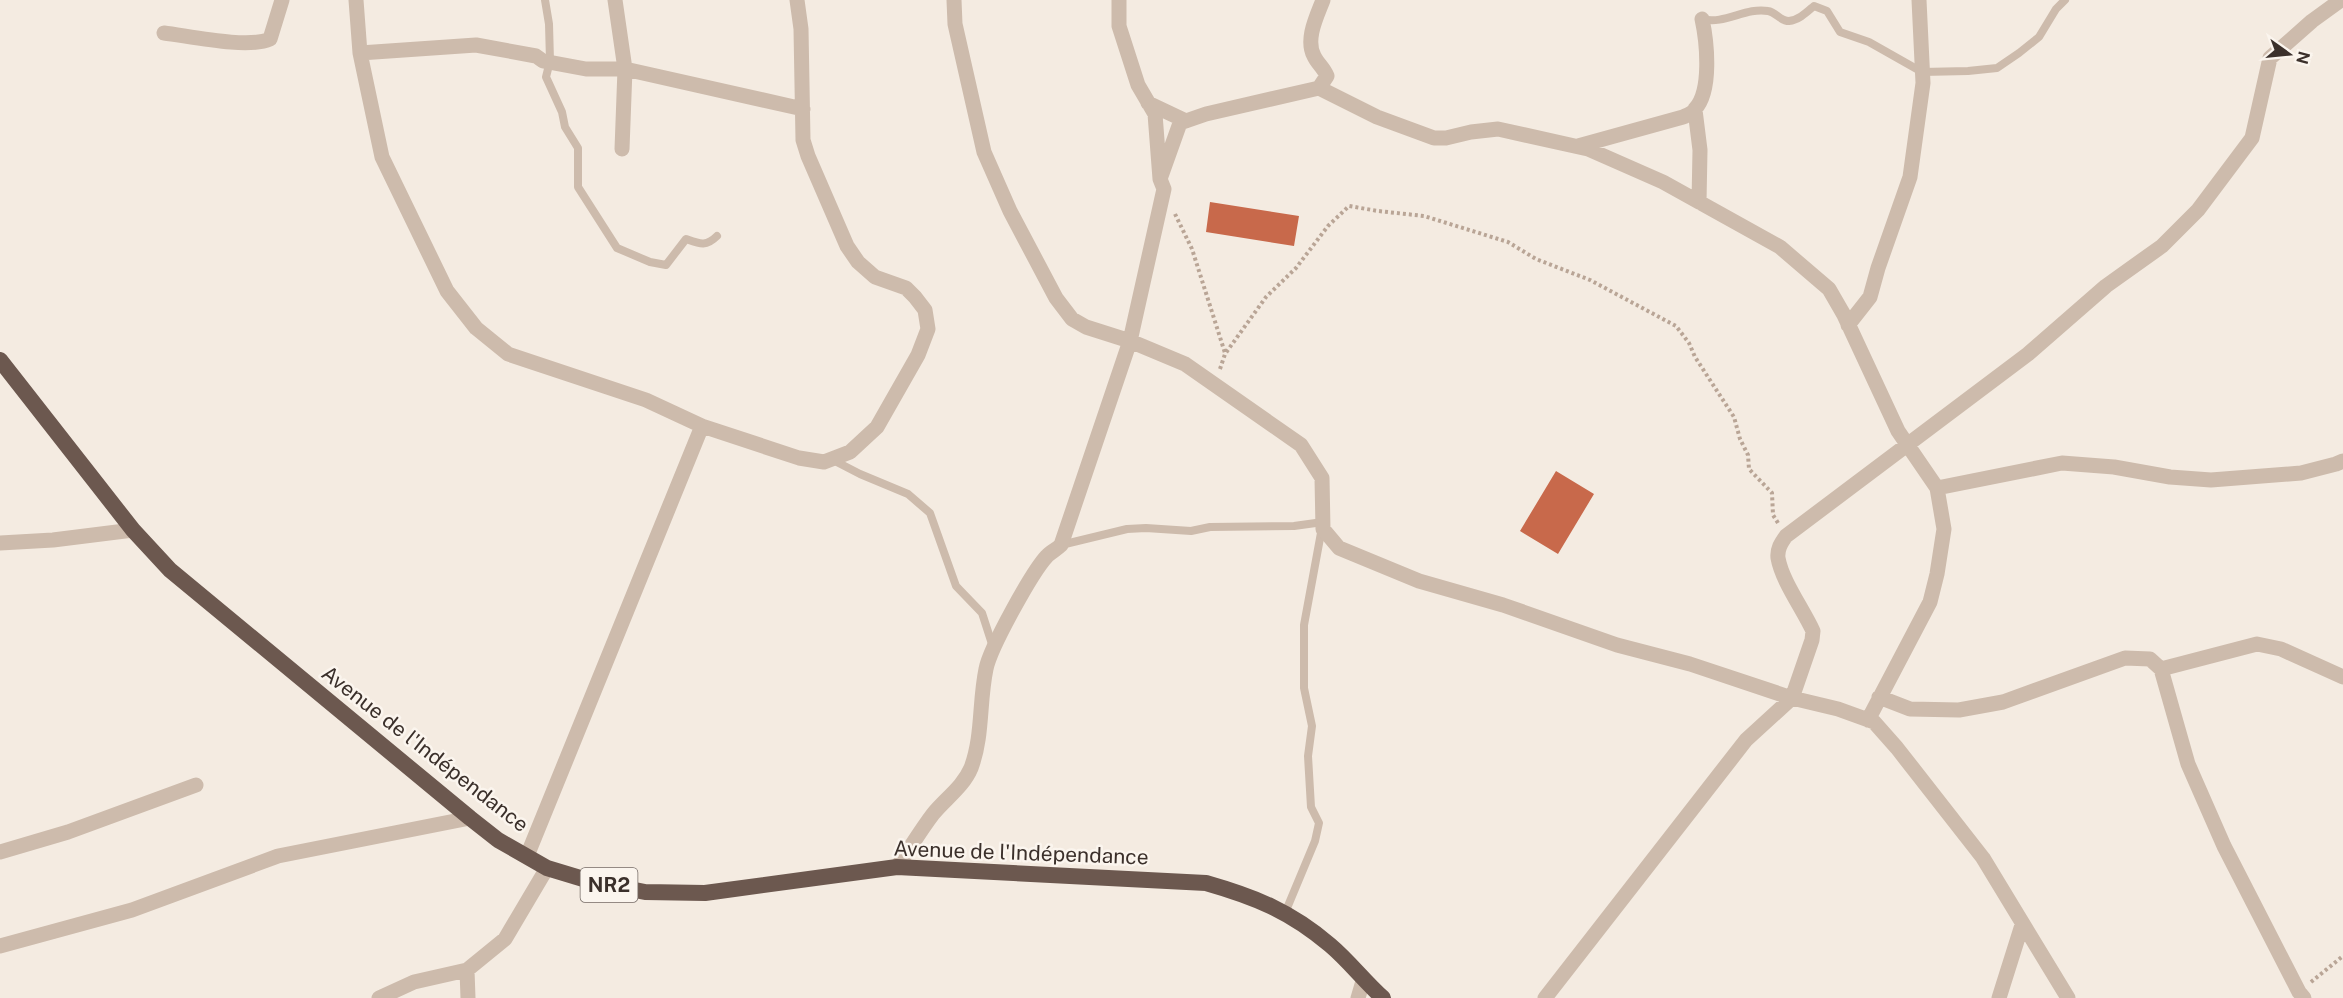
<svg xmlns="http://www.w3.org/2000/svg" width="2343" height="998" font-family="'Public Sans',sans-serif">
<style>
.building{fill:#c8694b}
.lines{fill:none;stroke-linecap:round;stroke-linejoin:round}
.path{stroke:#b9a596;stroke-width:4;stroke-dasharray:3 3;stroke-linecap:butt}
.service{stroke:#cdbbac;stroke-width:8}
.minor{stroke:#cdbbac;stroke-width:15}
.trunk{stroke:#6c584f;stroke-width:16}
.labels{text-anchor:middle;stroke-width:5;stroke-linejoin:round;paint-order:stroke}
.shield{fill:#fbf5ee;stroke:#756b66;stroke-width:1.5}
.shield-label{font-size:20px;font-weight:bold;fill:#3b302b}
.street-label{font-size:21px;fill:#3b302b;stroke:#fbf5ee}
</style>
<rect width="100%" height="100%" fill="#f4ebe1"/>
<path class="building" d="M1210,202L1299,216L1294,246L1206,232Z
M1556,471L1594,494L1558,554L1520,531Z"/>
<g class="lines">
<path class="path" d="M1175,214L1192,249L1225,353
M1220,369L1225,354L1266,297L1296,268L1328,226L1349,206L1378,211L1424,216L1508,242L1536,259L1590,280L1676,326L1689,343L1695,357L1734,417L1740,439L1748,455L1749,469L1772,493L1773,515L1778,523
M2311,982L2343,956"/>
<path class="service" d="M545,0L549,24L550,61L546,77L562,112L565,127L578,148V187L617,248L650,262L666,265L686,239C700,244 706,247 717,236
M1702,19C1725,25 1745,7 1768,11C1776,12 1780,21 1789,21C1799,20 1807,12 1814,6L1827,11L1840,32L1869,42L1922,72L1968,71L1997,68L2019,53L2039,37L2056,9L2065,0
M831,459L860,474L908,494L930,513L956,586L982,613L993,647
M1061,545L1127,529L1146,528L1191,531L1210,527L1294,526L1323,522L1304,625V688L1312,726L1308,756L1311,807L1319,823L1315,841L1285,913"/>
<path class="minor" d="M356,0L360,53L382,157L447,291L476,328L508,354L646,400L702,426L527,856
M615,0L625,69L622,149
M954,0L955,24L984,152L1010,211L1056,298L1072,319L1086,327L1130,341L1185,364L1301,445L1322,478L1323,529L1339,548L1419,581L1503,605L1617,645L1690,664L1792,698L1838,709L1874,722L1897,748L1983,858L2068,998
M164,33C189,36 248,49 270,39L282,0
M360,53L476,45L536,56L543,61L586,69H625L803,109
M1319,88L1327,76C1324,68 1317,63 1314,56C1305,39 1317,16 1323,0
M1148,103L1186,121
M1695,110L1700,150L1699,202
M1578,146L1683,117C1687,115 1693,113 1695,109C1712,91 1707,42 1702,19
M1160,179L1180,123L1206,114L1319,88L1377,117L1434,138H1446L1471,132L1498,129L1588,149L1663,182L1780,247L1829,289L1844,315L1898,431L1937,488L1944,529L1937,574L1930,602L1868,720
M1848,325L1870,297L1878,268L1910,177L1923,83L1919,0
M702,426L799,458L824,462L850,452L877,427L918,355L928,329L925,310L915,297L906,288L875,277L858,262L847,246L808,156L803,140L801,29L797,0
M1937,488L2062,463L2114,467L2170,477L2211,480L2301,473L2336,464L2343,461
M0,543L53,540L133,530
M2161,669L2257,644L2281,649L2343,677
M1879,697L1910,709L1959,710L2003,702L2125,658L2150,659L2161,669L2188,764L2224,846L2299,992L2304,998
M0,852L68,832L196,785
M897,867C909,850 920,831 933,814C945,799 963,787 971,768C983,736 979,702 986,669C990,648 1032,572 1047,556C1051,552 1057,549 1061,545L1130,341L1164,189L1160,179L1155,114L1138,85L1119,26V0
M0,946L132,910L278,856L470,818
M467,970L468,998
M379,998L414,982L467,970L505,939L547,868
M1358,998L1363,981
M1545,998L1746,740L1792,698L1812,640L1813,631C1803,609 1782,581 1778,558C1777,549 1781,543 1786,536L2028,354L2106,286L2162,246L2198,210L2252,138L2270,58L2312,21L2341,0
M1999,998L2022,925"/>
<path class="trunk" d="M0,360L133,530L170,570L470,818L498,840L547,868L590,881L645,892L705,893L897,867L1206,883C1255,897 1290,911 1330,945C1349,961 1364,981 1383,998"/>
</g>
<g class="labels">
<rect class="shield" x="580.5" y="868" width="57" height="34" rx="4.5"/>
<g class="shield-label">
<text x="609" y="892">NR2</text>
</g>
<g class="street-label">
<text transform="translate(425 749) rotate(38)" y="7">Avenue de l'Indépendance</text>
<text transform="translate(1021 853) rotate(2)" y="7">Avenue de l'Indépendance</text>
</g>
</g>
<g transform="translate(2289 54) rotate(105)" stroke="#fbf5ee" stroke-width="4.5" paint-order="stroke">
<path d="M0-4.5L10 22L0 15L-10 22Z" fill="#3b302b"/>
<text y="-9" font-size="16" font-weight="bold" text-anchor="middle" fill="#3b302b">N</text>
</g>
</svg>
